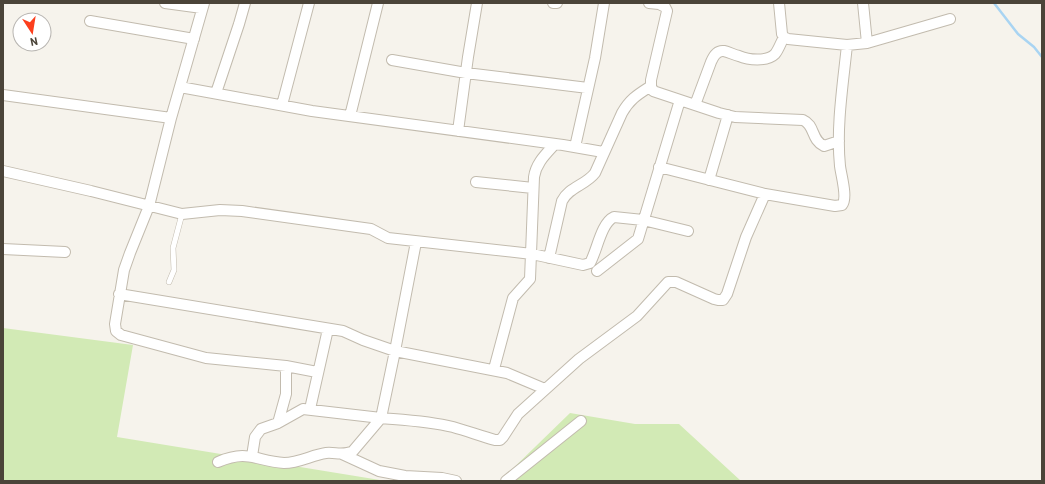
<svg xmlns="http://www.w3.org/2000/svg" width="1045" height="484" font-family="Barlow,sans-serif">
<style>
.green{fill:#d2eab5}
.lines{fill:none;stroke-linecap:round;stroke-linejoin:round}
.stream{stroke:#a9d4f2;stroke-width:2.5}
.service-casing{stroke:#c2bbae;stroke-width:6}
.minor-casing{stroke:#c2bbae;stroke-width:12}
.service{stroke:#fff;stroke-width:5}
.minor{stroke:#fff;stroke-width:10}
</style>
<rect width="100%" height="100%" fill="#f6f3ec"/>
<path class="green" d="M3,328L133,345L117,437L386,481H3Z
M570,413L635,424H679L741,481H500Z"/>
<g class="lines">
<path class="stream" d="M994,3L1018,34L1034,47L1042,57"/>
<defs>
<path id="service" d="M169,282L174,270L173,248L182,214"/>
<path id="minor" d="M165,3L202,8
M204,3L171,118L149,206L130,253L124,270L115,324L116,331L121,335L206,358L286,366L317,372
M553,3H557
M649,3L659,4L665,7L667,11L651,80V86L653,91L719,113L735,117L803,120C815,125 811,140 824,146L839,141
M779,3L782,34L784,37L788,39L847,45L867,43L950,19
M863,3L867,43
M90,21L194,39
M392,60L466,73L588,88
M180,87L312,111L563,145L603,152
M216,93L239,24L245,3
M3,95L171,118
M282,105L309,3
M695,105L711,62C713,57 717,50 724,51C729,52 734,55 739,56C748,60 767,62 775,54C779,49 781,42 784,37
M350,116L378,3
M458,131L468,57L477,3
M575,147L595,58L604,3
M659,167L765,194L835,206L842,205C848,198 841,175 840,166C836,127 843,84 847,45
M3,171L91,191L182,214L220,210L242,211L371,229L388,238L532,254L583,265L590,263C597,251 601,223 614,217L643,220L688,231
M709,180L728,115
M476,182L533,188
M3,249L65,252
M549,258L562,201C569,187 586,185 595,173L622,113C630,99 637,95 651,86
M597,271L638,239L680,100
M119,294L343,331L363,340L395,351L507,373L545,389
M494,369L513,298L530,279L534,177C536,163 546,154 555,144
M310,409L328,329
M278,423L286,394V366
M342,454L379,471L405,476L442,478L456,481
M252,456L255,437L261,429L278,423L303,409L381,418L395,351L416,242
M218,462C248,449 256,461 284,463C299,463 312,455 326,453C335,452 344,456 353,451L381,418C405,420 429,421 453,427C467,431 481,436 495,440H500L503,437L518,414L579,359L637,316L668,282H676L714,299L718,300H723L727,294L746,237L765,194
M506,481L581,421"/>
</defs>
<use href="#service" class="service-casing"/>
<use href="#minor" class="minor-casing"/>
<use href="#service" class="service"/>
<use href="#minor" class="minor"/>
</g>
<rect width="1045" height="484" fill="none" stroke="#4b4439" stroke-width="8"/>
<g transform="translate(32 32) rotate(168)"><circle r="19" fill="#ffffff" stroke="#b7b4b0"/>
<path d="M0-3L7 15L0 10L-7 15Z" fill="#fc3f1d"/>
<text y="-6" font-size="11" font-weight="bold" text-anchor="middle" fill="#4b4439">N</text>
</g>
</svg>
